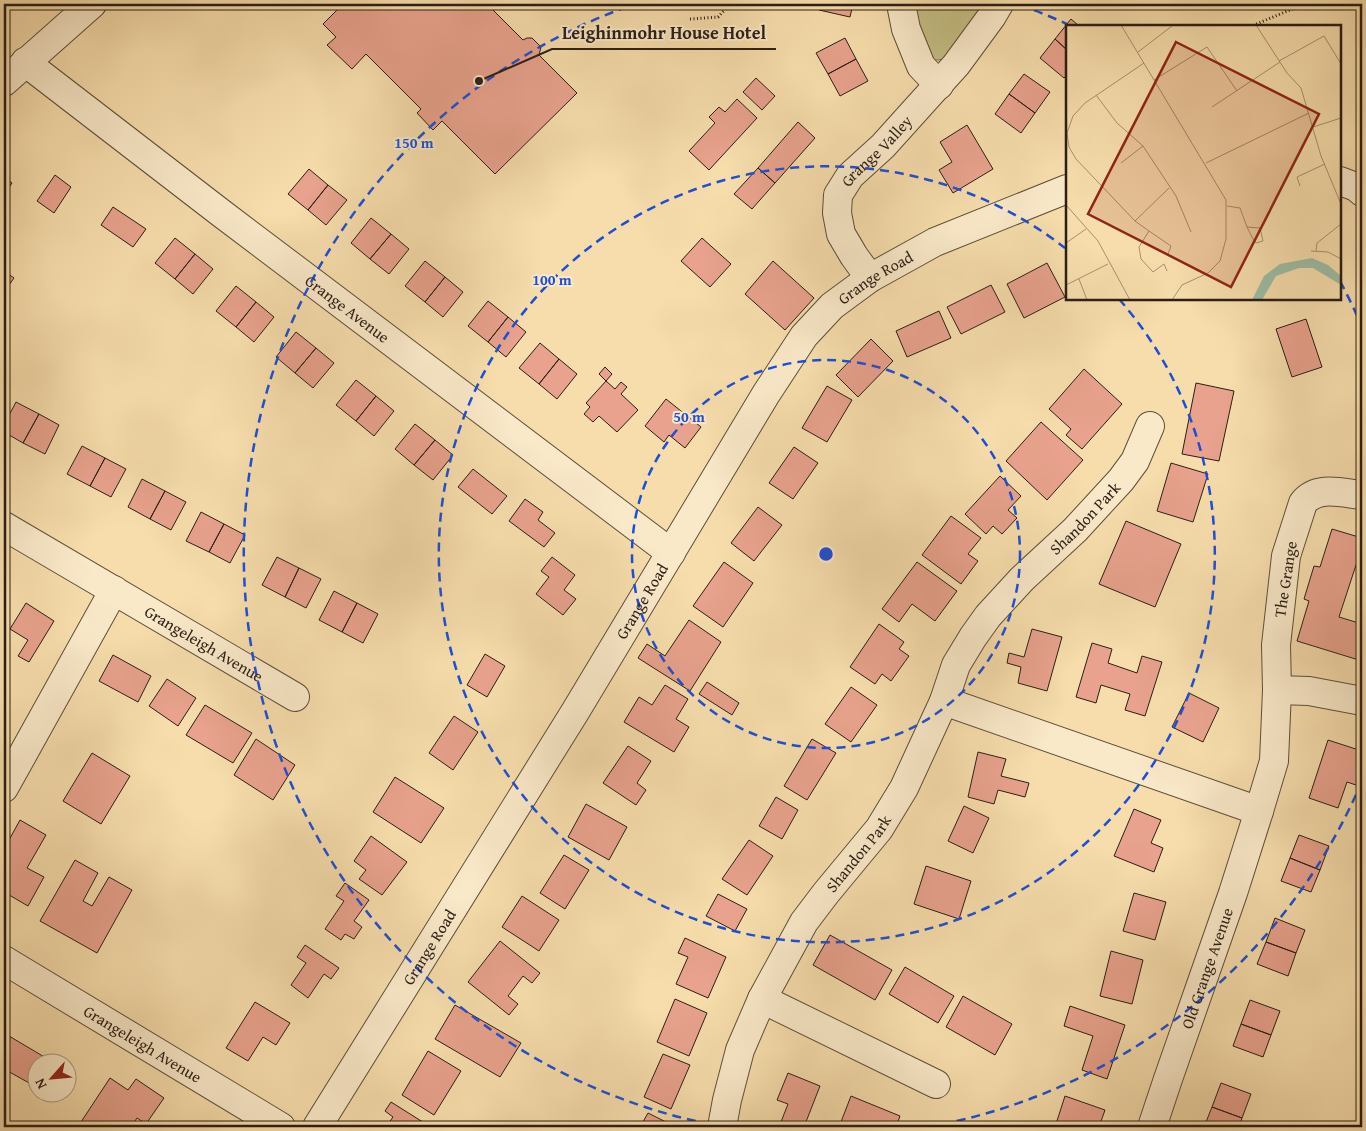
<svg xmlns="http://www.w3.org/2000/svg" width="1366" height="1131" font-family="'Gentium Book Plus',serif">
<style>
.green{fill:#c4bf84;stroke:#776e4c}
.building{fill:#e8a28d;stroke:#2a1e15}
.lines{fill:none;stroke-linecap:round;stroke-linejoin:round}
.street-casing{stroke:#5d4e3b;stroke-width:30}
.path{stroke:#2a1e15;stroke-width:3;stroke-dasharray:1 2.5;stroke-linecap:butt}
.street{stroke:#fae9c9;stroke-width:28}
.ring{fill:none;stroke:#1d4ed8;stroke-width:2.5;stroke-dasharray:9 6}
.labels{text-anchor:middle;stroke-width:4;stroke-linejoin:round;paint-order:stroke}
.street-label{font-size:16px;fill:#2a1e15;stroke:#fae9c9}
.inset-road{fill:none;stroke:#a59170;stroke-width:1}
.view{fill:#8f2418;fill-opacity:0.15;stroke:#8f2418;stroke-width:2.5}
.inset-edge{fill:none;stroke:#2a1e15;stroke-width:2.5}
.centre{fill:#1d4ed8;stroke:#fae9c9;stroke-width:2.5}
.ring-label{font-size:15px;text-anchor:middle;font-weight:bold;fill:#1d4ed8;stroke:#fae9c9;stroke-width:4;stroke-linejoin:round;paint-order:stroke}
.leader{fill:none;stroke:#2a1e15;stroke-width:2}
.callout-dot{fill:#2a1e15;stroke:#fae9c9;stroke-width:2}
.callout-label{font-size:18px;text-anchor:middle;font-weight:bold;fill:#2a1e15;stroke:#fae9c9;stroke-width:4;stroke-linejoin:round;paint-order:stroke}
</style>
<rect width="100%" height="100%" fill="#f7ddac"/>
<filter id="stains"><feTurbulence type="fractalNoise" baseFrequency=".004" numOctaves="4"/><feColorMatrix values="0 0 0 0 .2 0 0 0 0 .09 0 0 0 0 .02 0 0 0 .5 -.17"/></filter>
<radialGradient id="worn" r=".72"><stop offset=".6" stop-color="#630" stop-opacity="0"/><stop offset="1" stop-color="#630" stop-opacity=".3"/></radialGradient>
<path class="green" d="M913,4H986L943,59C939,60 935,61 932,58C921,50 916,17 913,4Z"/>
<path class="building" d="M353,4H487L523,40L527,38H532L541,47L539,55L577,93L495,174L442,121L433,130L417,113L421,109L366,54L352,69L327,45L336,37L323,24L341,6H356Z
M820,4H853L850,17L819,10Z
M1071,19L1079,26H1067V50L1055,39Z
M845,38L856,59L828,74L816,53Z
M1055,39L1067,50V75L1064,78L1040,58Z
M856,59L868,81L840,96L828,74Z
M1024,74L1050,92L1035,113L1009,94Z
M756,78L775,96L762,110L743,92Z
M1009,94L1035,113L1021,133L995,114Z
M737,99L757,118L709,170L689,151L715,123L709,117L719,107L725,112Z
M798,122L815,138L775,183L758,168Z
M967,125L993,169L953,193L939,170L952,162L940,142Z
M758,168L775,183L752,209L734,194Z
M309,169L328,185L308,210L288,194Z
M55,175L71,187L54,213L37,201Z
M4,177L12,183L4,195Z
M328,185L347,200L326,225L308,210Z
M113,207L146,229L133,247L101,225Z
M371,218L391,234L370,259L351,243Z
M391,234L409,249L389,274L370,259Z
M175,238L195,254L175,279L155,263Z
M702,238L731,264L710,287L681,261Z
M195,254L213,269L193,294L175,279Z
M425,261L445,277L425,302L405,286Z
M773,261L814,298L785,330L745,294Z
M1047,263L1065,297L1024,318L1007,284Z
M4,271L14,278L4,292Z
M445,277L463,292L443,317L425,302Z
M991,285L1005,312L961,334L947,307Z
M236,286L256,302L236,327L216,311Z
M488,301L508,317L488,342L468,326Z
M256,302L274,317L254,342L236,327Z
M939,311L951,338L907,357L896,331Z
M508,317L526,332L506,357L488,342Z
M1306,319L1322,367L1292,377L1276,329Z
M296,332L316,348L295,373L276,357Z
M871,339L893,361L858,397L836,375Z
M540,343L559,359L539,384L519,368Z
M316,348L334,363L313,388L295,373Z
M559,359L577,374L557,399L539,384Z
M605,367L612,374L606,381L599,374Z
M1084,369L1122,404L1082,449L1066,435L1071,429L1049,409Z
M356,380L376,396L356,421L336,405Z
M606,381L615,389L621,382L627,387L621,394L638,410L617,432L599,416L593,422L584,414L590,407L586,403Z
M1196,383L1234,391L1219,461L1182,454Z
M827,386L852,400L827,442L802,428Z
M376,396L394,411L374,436L356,421Z
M666,399L701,427L685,448L669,435L664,442L645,426Z
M16,402L39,414L23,443L4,432V425Z
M39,414L59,425L45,454L23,443Z
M1041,422L1083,460L1047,500L1006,461Z
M415,424L435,440L414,465L395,449Z
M435,440L453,455L433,480L414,465Z
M82,446L105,458L90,486L67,474Z
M794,447L818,463L793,499L769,483Z
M105,458L126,469L111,497L90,486Z
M1171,463L1208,474L1193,522L1157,511Z
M473,469L507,496L492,514L458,487Z
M1000,476L1021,496L1008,510L1017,518L1002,534L993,526L986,534L965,514Z
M142,479L165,491L150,519L128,507Z
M165,491L186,502L171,530L150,519Z
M525,499L543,512L538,520L555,533L544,547L509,521Z
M758,507L782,525L754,561L731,543Z
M201,512L224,524L209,552L186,541Z
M951,516L981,538L968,554L978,561L961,584L922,555Z
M1126,521L1181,544L1155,607L1099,584Z
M224,524L245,535L230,563L209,552Z
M1332,529L1362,538V567L1356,565L1339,617L1362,624V661L1297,641L1309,601L1304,599L1314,566L1320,567Z
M277,557L299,568L285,597L262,585Z
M552,557L575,575L564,590L576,599L563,615L536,594L549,577L541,571Z
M724,562L753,583L723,627L693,606Z
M917,562L957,591L935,621L912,604L899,622L882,609Z
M299,568L321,579L306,608L285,597Z
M334,591L357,603L342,632L319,620Z
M26,603L54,621L29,662L18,656L28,640L10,629Z
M357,603L378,614L363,643L342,632Z
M689,620L721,642L690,691L638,658L647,644L665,656Z
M879,624L904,642L899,649L909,656L891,681L882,674L875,684L850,667Z
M1032,629L1062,637L1047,691L1018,683L1021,667L1007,663L1009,653L1024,657Z
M1092,643L1112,649L1108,663L1137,673L1142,656L1162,662L1145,716L1125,710L1130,694L1101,685L1096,703L1076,697Z
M485,654L505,666L487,697L467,685Z
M113,655L151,676L138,702L99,681Z
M167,679L196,698L178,726L149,706Z
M707,682L739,703L732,715L699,694Z
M665,685L688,699L676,719L689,727L674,752L624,722L639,697L652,705Z
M851,687L877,705L851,742L825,724Z
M1189,693L1219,708L1203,742L1172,727Z
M205,705L252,733L233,763L186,735Z
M454,716L478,732L453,770L429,753Z
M256,739L295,765L273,800L234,775Z
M812,739L836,753L807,800L784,786Z
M1328,740L1362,751V787L1347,782L1338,808L1309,798Z
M628,746L651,761L637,783L646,790L636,805L603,783Z
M978,752L1006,759L1001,776L1029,783L1025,797L998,790L994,804L968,797Z
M92,753L130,776L101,824L63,801Z
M395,777L444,808L421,843L373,812Z
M776,797L798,810L782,839L759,826Z
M586,804L627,827L609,860L568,837Z
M964,806L989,818L973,853L948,841Z
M1134,809L1161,820L1151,843L1163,848L1154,872L1114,856Z
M20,820L46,835L27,868L44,877L28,906L4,892V849Z
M1299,835L1329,846L1320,870L1290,858Z
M371,836L407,862L382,895L359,879L366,870L354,861Z
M749,840L773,856L747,895L722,879Z
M564,855L589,870L565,909L540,893Z
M1290,858L1320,870L1311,892L1281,881Z
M75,860L98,873L83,901L92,906L109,877L132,890L97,953L40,921Z
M926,866L971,881L959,919L914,904Z
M345,883L369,900L354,921L362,927L354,939L345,934L341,940L325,929L344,901L336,896Z
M1134,893L1166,902L1155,940L1123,931Z
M718,894L747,909L735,931L706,916Z
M522,896L559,920L539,951L502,927Z
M1275,918L1305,930L1296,953L1266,942Z
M830,935L892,970L875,1000L813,965Z
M685,938L726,957L708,998L676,984L688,957L678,953Z
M500,941L540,973L532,983L523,976L508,996L518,1004L509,1015L468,982Z
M1266,942L1296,953L1288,976L1257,964Z
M305,945L339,968L331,979L324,974L308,998L291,985L306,963L297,957Z
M1111,951L1143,960L1132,1004L1100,996Z
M905,967L954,996L938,1023L889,994Z
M963,996L1012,1024L995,1055L946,1027Z
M675,999L707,1013L689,1056L657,1042Z
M1250,1000L1280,1011L1271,1035L1241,1024Z
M255,1002L290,1023L276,1045L263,1037L248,1061L226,1048Z
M455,1005L521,1043L500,1077L435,1039Z
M1070,1006L1125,1025L1107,1079L1082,1070L1093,1036L1064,1026Z
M1241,1024L1271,1035L1263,1057L1233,1046Z
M4,1033L46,1058L43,1064H38V1073L31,1084L4,1069Z
M428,1051L461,1071L434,1115L402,1095Z
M663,1054L690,1065L671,1109L644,1097Z
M788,1073L820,1086L804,1127H779L788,1104L777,1100Z
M110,1078L128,1090L136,1079L164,1098L146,1124L137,1118L131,1127H89L81,1122Z
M1221,1083L1251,1094L1242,1118L1212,1107Z
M851,1096L900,1116L896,1127H839Z
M1065,1096L1105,1110L1099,1127H1055Z
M391,1102L426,1124L424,1127H386L393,1117L385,1111Z
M1212,1107L1242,1118L1239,1127H1204Z
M648,1113L676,1127H640Z"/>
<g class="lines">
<defs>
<g id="street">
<path d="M901,4L906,29L921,66L939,85"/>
<path id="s1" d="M25,62L221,213L671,553"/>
<path d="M4,82L92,4"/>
<path d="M1340,181L1356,187L1362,192"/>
<path id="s2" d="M870,278L854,256L841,234L837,213L838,195L850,176L883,146L956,65L992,16L999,4"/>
<path d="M1362,495C1342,493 1317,485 1303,503L1286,556L1276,645L1277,690L1309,691L1362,701"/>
<path id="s3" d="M4,526L295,697"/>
<path d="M944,701L1259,811"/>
<path d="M4,788L114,590"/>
<path id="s4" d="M4,960L281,1127"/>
<path d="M762,999L936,1084"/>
<path id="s5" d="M317,1127L575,712L766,394L804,336L832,306L870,278L935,242L1067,189"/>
<path id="s6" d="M722,1127L727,1100L740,1050L762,999L804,922L826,893L879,829L904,788L944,701L956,665L973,637L988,616L1022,579L1075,530L1121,480L1135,461L1150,426"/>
<path id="s7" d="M1152,1127L1168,1079L1233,893L1259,811L1274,761L1277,690"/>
</g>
</defs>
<use href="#street" class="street-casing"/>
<path class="path" d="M1357,4L1362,5
M690,19L718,17L730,4
M1254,26V25L1297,7L1313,4"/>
<use href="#street" class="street"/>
</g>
<g class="ring">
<circle cx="826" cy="554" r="194"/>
<path d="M1119 299A388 388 0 1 1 1065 248"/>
<path d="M1362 781A582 582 0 0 1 927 1127M725 1127A582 582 0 0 1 632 5M1020 5A582 582 0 0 1 1067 24M1340 281A582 582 0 0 1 1362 327"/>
</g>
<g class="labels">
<g class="street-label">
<text dy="6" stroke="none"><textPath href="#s2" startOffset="151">Grange Valley</textPath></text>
<text dy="6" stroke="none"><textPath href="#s5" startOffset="1022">Grange Road</textPath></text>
<text dy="6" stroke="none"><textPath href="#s1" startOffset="406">Grange Avenue</textPath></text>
<text dy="6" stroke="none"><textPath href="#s6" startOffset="720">Shandon Park</textPath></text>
<text transform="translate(1285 579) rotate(-81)" y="6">The Grange</text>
<text dy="6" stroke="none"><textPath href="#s5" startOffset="618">Grange Road</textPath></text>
<text dy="6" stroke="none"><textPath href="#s3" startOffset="232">Grangeleigh Avenue</textPath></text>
<text dy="6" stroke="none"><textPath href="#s6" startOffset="310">Shandon Park</textPath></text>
<text dy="6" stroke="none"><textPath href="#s5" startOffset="212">Grange Road</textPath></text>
<text dy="6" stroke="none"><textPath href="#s7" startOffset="168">Old Grange Avenue</textPath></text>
<text dy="6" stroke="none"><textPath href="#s4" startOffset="162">Grangeleigh Avenue</textPath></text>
</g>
</g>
<g transform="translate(1066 25)">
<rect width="275" height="275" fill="#f7ddac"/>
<path d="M246,233L262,240L275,251V260L247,243H233L210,251L196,275H186L198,251L214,239Z" fill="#9ebda5"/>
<path class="inset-road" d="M55,0L160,175V214L154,236L142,248L116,260L106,275M190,0L221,48L235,63L255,131L275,179M72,27L106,1M213,36L258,11L275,39M78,38L19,78L7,91L1,108L3,122L10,134L69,196L83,206M88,55L141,22L171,66M30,70L51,98L77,121L110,171L125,207M146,82L214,37M247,102L275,93M55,138L77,121M140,138L243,88M234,161L231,152L259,139M0,180L32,216L64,275M161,181L174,183L181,202L187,214L190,218L197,216L194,203L181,202M69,196L103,163M0,218L20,204M245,226L262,227L275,234M250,226L251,218L275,199M101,246L98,239L87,247L75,234L73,222L83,206L105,221L102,229M13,254L21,275M0,260L42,239"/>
<path class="view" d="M110,17L253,89L165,262L22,189Z"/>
<rect width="275" height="275" class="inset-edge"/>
</g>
<circle cx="826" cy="554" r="8" class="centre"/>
<g class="ring-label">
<text x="414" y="148">150 m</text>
<text x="552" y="285">100 m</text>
<text x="689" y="422">50 m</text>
</g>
<path class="leader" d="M479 81L552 49H776"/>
<circle class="callout-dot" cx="479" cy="81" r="5"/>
<g class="callout-label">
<text x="664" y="39">Leighinmohr House Hotel</text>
</g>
<rect width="1366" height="1131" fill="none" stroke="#f7ddac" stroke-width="20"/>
<rect x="5" y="5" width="1356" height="1121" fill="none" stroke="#2a1e15" stroke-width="2.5"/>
<rect x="10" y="10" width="1346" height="1111" fill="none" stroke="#2a1e15"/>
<g transform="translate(52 1078) rotate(243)"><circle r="24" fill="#fae9c9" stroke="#a79881"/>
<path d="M0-4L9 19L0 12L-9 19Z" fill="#8f2418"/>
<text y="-8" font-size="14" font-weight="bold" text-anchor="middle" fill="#2a1e15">N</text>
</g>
<rect width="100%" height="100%" filter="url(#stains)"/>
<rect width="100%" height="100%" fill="url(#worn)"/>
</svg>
